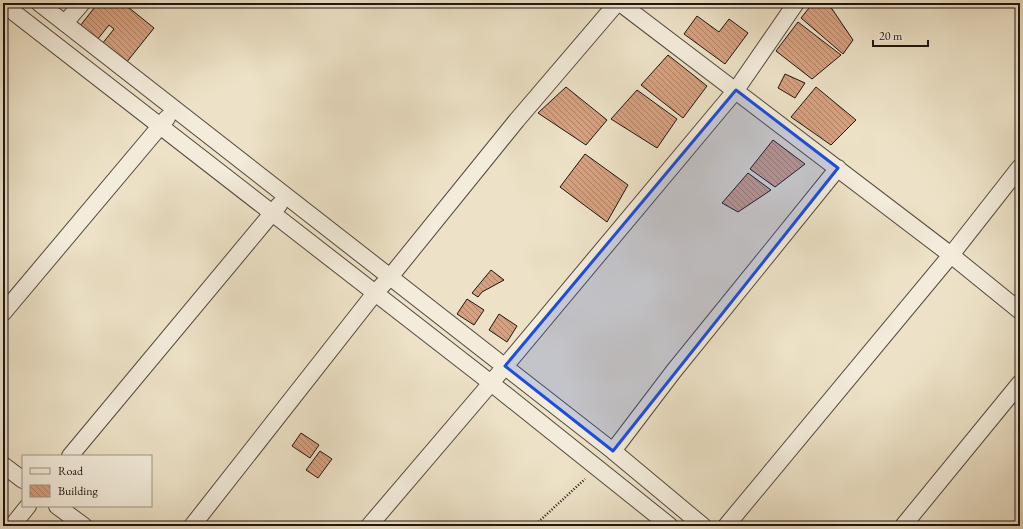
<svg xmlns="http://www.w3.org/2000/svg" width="1023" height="529" font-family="'EB Garamond',serif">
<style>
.building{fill:url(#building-back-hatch);stroke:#1f1410}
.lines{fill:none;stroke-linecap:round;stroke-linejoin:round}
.minor-casing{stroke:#52483e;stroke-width:18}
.path{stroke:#1f1410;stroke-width:2.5;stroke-dasharray:1 2;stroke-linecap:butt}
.minor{stroke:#f3ecdb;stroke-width:16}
.marked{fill:#1d4ed8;fill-opacity:0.2;stroke:#1d4ed8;stroke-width:3;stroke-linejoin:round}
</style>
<defs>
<pattern id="building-back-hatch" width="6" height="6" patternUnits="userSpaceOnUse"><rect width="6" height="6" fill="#d7a07e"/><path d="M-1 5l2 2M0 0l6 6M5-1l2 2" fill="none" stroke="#ae8166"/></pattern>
</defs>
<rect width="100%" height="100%" fill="#ede2c7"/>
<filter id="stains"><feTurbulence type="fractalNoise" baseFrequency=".005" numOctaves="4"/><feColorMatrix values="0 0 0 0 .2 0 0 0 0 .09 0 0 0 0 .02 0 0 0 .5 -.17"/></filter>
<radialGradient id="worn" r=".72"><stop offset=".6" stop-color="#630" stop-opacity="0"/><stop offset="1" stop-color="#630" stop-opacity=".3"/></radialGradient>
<path class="building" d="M98,3H123L154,28L126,63L102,44L114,29L109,25L97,40L80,26Z
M813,3H828L853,40L843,54L801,18Z
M697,16L719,32L729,19L748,33L725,64L684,34Z
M798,22L841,55L812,79L776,51Z
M668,55L707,86L683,118L641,85Z
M785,74L805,83L795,98L778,88Z
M566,87L607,120L586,145L538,113Z
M816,87L856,120L831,145L791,117Z
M637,90L677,119L657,148L611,119Z
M773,140L805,164L775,187L750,169Z
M585,154L628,185L607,222L560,187Z
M748,173L771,190L738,212L722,203Z
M491,270L504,280L482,292L478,297L472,293Z
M467,299L484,310L474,325L457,314Z
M499,314L517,326L507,342L489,330Z
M301,433L319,445L310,458L292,446Z
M320,451L332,459L318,478L306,470Z"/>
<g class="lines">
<defs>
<path id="minor" d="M39,3L613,451L703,526
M620,3L951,255L1020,311
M3,4L491,383L670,526
M65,23L82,3
M3,313L167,118
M613,451L673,372L838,168
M70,456L279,205
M3,465L23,480
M57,506L84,526
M12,526L28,506
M192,526L375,293L390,277L517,120L617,3
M369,526L491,383L736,90L796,3
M726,526L951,255L1020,167
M903,526L1020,383"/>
</defs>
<use href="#minor" class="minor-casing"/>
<path class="path" d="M534,526L585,479"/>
<use href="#minor" class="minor"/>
</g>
<path class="marked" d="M736,90L838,168L613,451L505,366Z"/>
<rect width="1023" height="529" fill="none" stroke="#ede2c7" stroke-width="16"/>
<rect x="4" y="4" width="1015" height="521" fill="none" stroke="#1f1410" stroke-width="2"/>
<rect x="8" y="8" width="1007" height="513" fill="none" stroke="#1f1410"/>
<rect x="22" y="455" width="130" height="52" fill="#f3ecdb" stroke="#9e968a"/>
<rect x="30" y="468" width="20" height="6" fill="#f3ecdb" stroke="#9e968a"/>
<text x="58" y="475" font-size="12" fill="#1f1410">Road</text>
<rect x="30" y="485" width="20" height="12" fill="url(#building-back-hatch)" stroke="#9e968a"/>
<text x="58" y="495" font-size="12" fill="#1f1410">Building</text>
<path d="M873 40v6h55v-6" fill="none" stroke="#1f1410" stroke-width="2"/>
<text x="879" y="40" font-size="12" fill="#1f1410" stroke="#f3ecdb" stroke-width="3" paint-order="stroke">20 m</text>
<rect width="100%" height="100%" filter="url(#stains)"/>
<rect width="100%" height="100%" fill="url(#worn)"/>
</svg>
